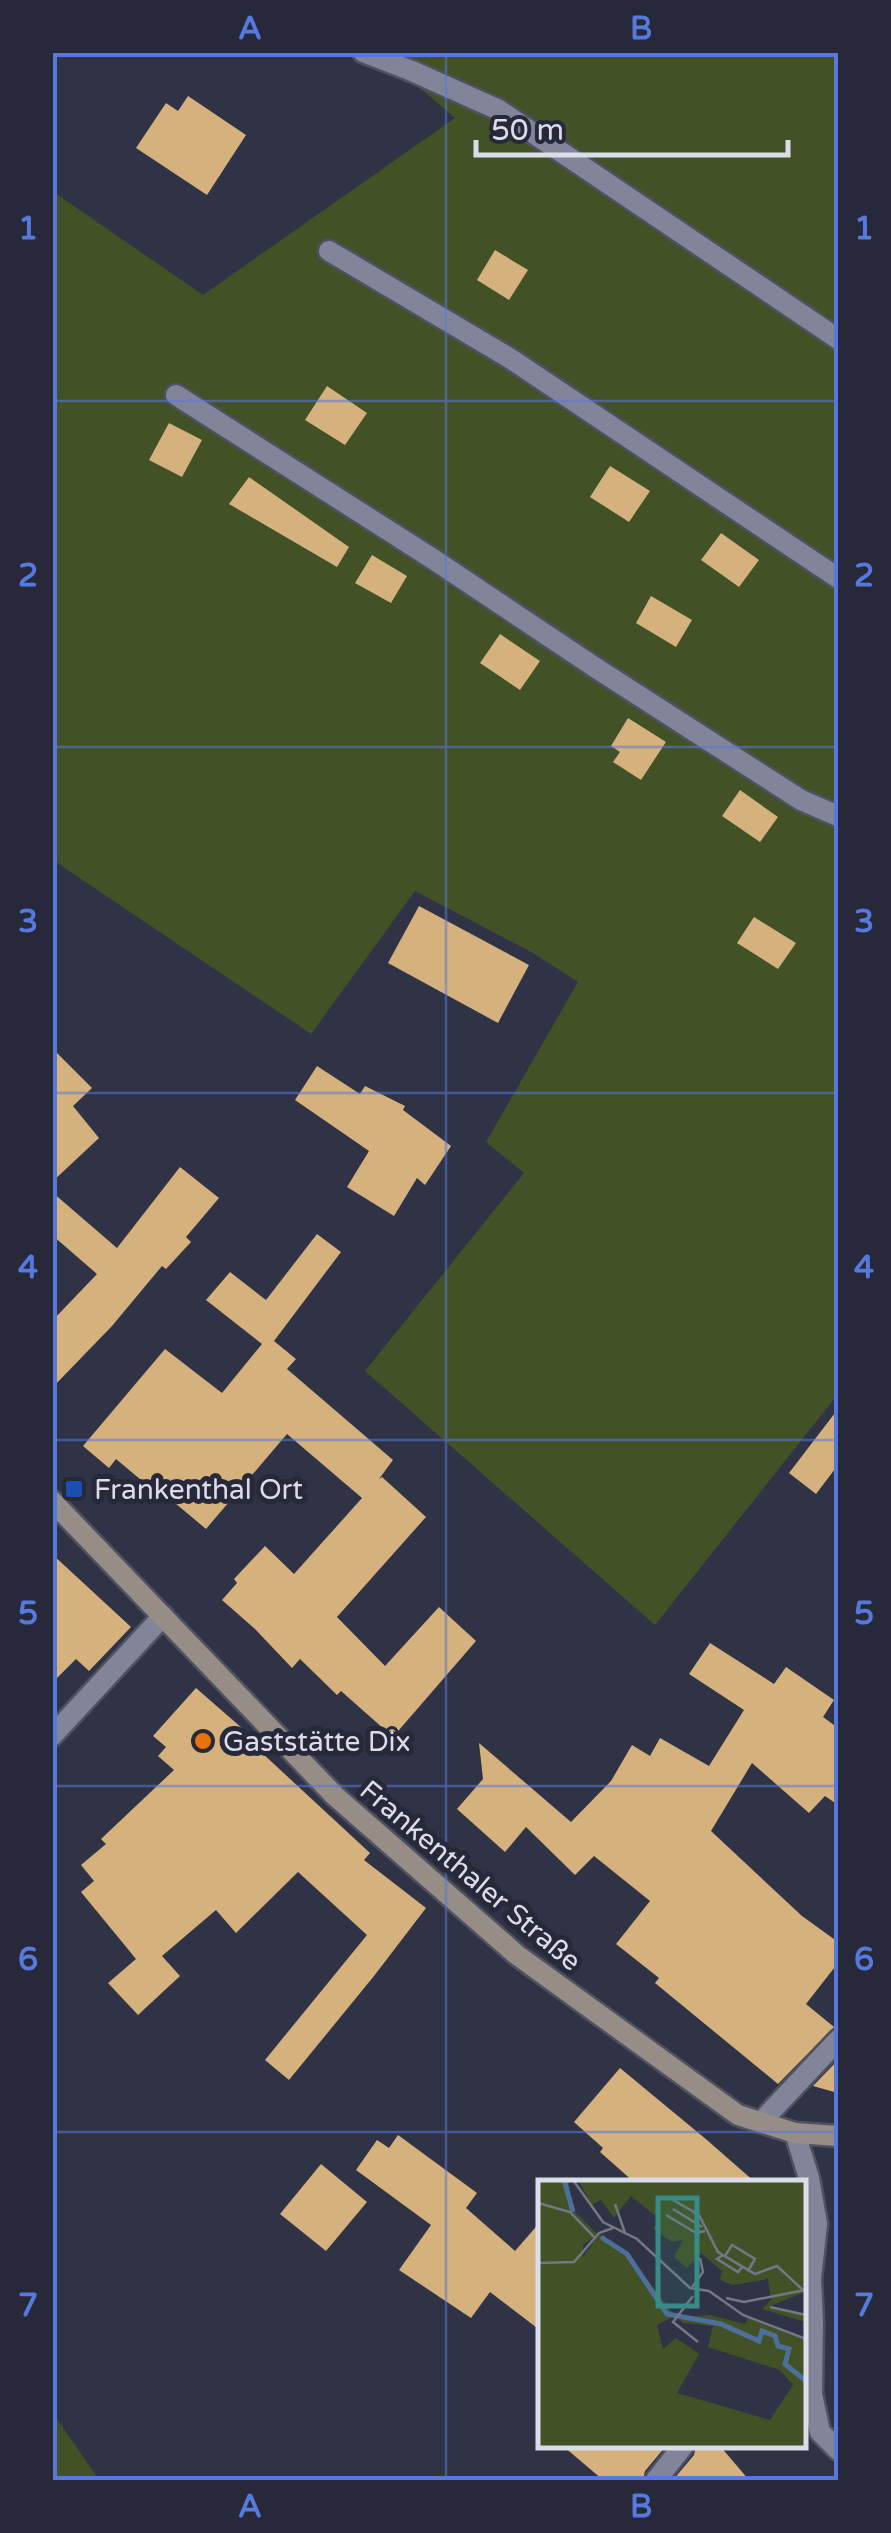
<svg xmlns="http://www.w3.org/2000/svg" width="891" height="2533" font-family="'Varela Round',sans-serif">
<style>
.green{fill:#425226}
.building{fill:#d5b17d}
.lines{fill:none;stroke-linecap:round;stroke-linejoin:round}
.lane-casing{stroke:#4f5160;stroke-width:25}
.street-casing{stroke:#4f5160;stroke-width:25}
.secondary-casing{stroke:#4f5160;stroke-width:25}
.lane{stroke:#82859a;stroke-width:20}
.street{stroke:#82859a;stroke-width:20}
.secondary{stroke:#958d86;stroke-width:20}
.grid{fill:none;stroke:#5679dd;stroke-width:2.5;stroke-opacity:0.55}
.transit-dot{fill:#1a4fb4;stroke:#27293a;stroke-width:4}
.food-dot{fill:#e8710a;stroke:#27293a;stroke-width:4}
.labels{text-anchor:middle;stroke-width:10;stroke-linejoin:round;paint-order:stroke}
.poi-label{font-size:28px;fill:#dbdde8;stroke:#27293a;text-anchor:start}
.street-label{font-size:28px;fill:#dbdde8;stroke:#27293a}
.inset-river{fill:none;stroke:#4d6f9c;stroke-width:5}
.inset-road{fill:none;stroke:#747786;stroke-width:2.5}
.view{fill:#388b86;fill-opacity:0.15;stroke:#388b86;stroke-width:5}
.inset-edge{fill:none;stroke:#dbdde8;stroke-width:5}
.neatline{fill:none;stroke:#5679dd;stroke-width:4}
.grid-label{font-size:32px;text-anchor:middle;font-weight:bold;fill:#5679dd}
</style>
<rect width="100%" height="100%" fill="#303345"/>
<path class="green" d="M379,53H838V1394L655,1625L365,1371L524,1173L486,1142L578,982L533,953L415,891L311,1034L53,860L52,191L203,295L455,118Z
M52,2413H53L99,2480H53Z"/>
<path class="building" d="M188,96L246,135L207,195L136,148L166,103L178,111Z
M495,250L528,270L509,300L477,280Z
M327,386L367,413L345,445L305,420Z
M169,423L202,440L182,477L149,460Z
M610,466L650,491L629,522L590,497Z
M249,477L349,547L337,567L229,504Z
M721,533L759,560L739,587L701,560Z
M372,555L407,576L391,603L355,583Z
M651,596L692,620L676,647L636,623Z
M500,634L540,661L520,690L480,663Z
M628,718L666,742L641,780L613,762L620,752L611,746Z
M740,790L778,817L760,842L722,816Z
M419,906L529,965L498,1023L388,963Z
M754,917L796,943L778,969L737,943Z
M52,1048L92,1088L73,1106L99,1138L52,1182Z
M317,1066L360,1094L365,1086L405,1106L403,1110L451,1146L425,1185L417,1178L394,1216L347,1187L369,1151L295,1100Z
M180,1167L219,1198L186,1237L191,1242L166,1269L162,1266L112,1326L52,1388V1321L97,1274L52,1235V1192L117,1248Z
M317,1234L341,1252L274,1341L296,1359L287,1369L393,1460L379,1479L382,1477L426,1517L337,1617L385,1666L439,1607L476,1641L393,1737L341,1691L337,1695L300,1659L292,1668L255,1629L222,1600L237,1583L234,1579L265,1546L294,1574L362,1498L287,1434L206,1529L150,1482L147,1485L116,1459L109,1468L83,1446L165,1349L222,1393L262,1344L206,1300L230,1272L266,1300Z
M838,1409V1465L816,1494L789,1473Z
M52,1554L131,1627L89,1671L76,1659L52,1683Z
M710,1643L774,1684L786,1667L834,1700L823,1717L838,1728V1805L825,1796L809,1813L752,1763L711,1831L802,1916L838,1942V1963L806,2004L834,2027L778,2084L655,1983L659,1978L616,1944L650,1901L594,1856L575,1875L526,1827L505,1852L457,1809L483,1779L479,1743L571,1822L611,1781L632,1745L650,1756L660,1738L709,1766L744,1710L689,1674Z
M196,1688L251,1736L248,1740L370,1853L364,1860L426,1908L374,1976L289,2080L265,2060L367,1935L298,1872L236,1933L216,1910L162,1956L180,1976L138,2015L108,1983L136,1959L81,1892L94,1881L81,1865L106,1844L101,1839L174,1770L158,1756L166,1747L153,1736Z
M838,2060V2093L813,2086Z
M620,2068L707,2140L756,2183H635L600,2152L603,2148L574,2122Z
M398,2135L477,2193L466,2208L515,2251L541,2221V2331L490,2292L471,2318L399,2270L431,2225L356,2170L377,2140L389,2148Z
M321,2164L367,2202L326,2251L280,2214Z
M563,2446H666L645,2471L643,2480H603Z
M696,2446H720L749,2480H673L694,2455Z"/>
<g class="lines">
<defs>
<path id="lane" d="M363,52L412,71L499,110L838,339
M329,251L511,359L838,578
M176,395L433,559L596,668L801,800L838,816
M761,2122L838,2040"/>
<path id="street" d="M52,1736L163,1616
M795,2133L809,2178L817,2224L811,2279L813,2322L812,2394L820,2432L838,2450
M656,2480L683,2446"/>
<path id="secondary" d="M52,1501L335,1796L517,1955L738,2115L795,2133L838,2136"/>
</defs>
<use href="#lane" class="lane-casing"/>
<use href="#street" class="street-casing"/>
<use href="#secondary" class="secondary-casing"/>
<use href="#lane" class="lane"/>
<use href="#street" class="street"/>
<use href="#secondary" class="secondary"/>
</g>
<path class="grid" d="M446,52V2480M52,401H838M52,747H838M52,1093H838M52,1440H838M52,1786H838M52,2132H838"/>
<rect class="transit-dot" x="64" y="1479" width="20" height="20" rx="5"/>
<circle class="food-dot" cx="203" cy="1741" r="10"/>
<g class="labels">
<g class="poi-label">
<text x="94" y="1499">Frankenthal Ort</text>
<text x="223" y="1751">Gaststätte Dix</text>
</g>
<g class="street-label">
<text transform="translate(471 1875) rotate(40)" y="10">Frankenthaler Straße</text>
</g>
</g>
<g transform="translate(538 2180)">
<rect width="268" height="268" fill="#303345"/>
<path d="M0,0H30L36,31L59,54L45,65V77L61,54L89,73L137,136L119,145L125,169L138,158L161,174L139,213L232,240L255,205L242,190L170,167L175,146L145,143L138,137L172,135L207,144L210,138L267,160V267H0ZM40,0H267V112L232,126L267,134V142L224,129L233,120L230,99L195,105L182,100L184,91L163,73L149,88L136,77L145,60L134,62L115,49L121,39L93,16L76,38L63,20L54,25Z" fill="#425226"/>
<path class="inset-river" d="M26,0L35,32M63,57L89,74L129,134L183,144L221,161L224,151L237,156L240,166L251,169L247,184L268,201"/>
<path class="inset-road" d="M35,0L65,42L99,59L152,108L171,111L205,135L268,159M135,20L161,35L180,72L217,94L239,86L265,110M0,23L32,32L57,58M77,24L87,53M135,29L164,47M128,35L158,53L167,51M185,75L179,79L200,92L204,87M187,76L194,65L217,79L210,91M0,83L36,82L61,53L75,48M153,109L165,92L162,78M155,116L135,142L160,162M188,118L206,122L267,110M232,127L268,135"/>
<path class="view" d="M120,18H159V126H120Z"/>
<rect width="268" height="268" class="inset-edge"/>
</g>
<rect width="891" height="2533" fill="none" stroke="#27293a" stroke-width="110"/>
<path d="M476 140v15h312v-15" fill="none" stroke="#dbdde8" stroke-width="5"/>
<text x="491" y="140" font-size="30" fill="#dbdde8" stroke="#27293a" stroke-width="8" paint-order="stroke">50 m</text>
<rect x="55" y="55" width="781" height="2423" class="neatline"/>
<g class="grid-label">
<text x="250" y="39">A</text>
<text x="641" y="39">B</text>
<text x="28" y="239">1</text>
<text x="864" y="239">1</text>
<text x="28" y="586">2</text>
<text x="864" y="586">2</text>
<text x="28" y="932">3</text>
<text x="864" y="932">3</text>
<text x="28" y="1278">4</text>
<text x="864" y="1278">4</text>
<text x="28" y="1624">5</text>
<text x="864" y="1624">5</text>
<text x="28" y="1970">6</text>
<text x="864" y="1970">6</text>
<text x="28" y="2316">7</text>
<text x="864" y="2316">7</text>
<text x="250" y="2517">A</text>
<text x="641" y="2517">B</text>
</g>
</svg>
